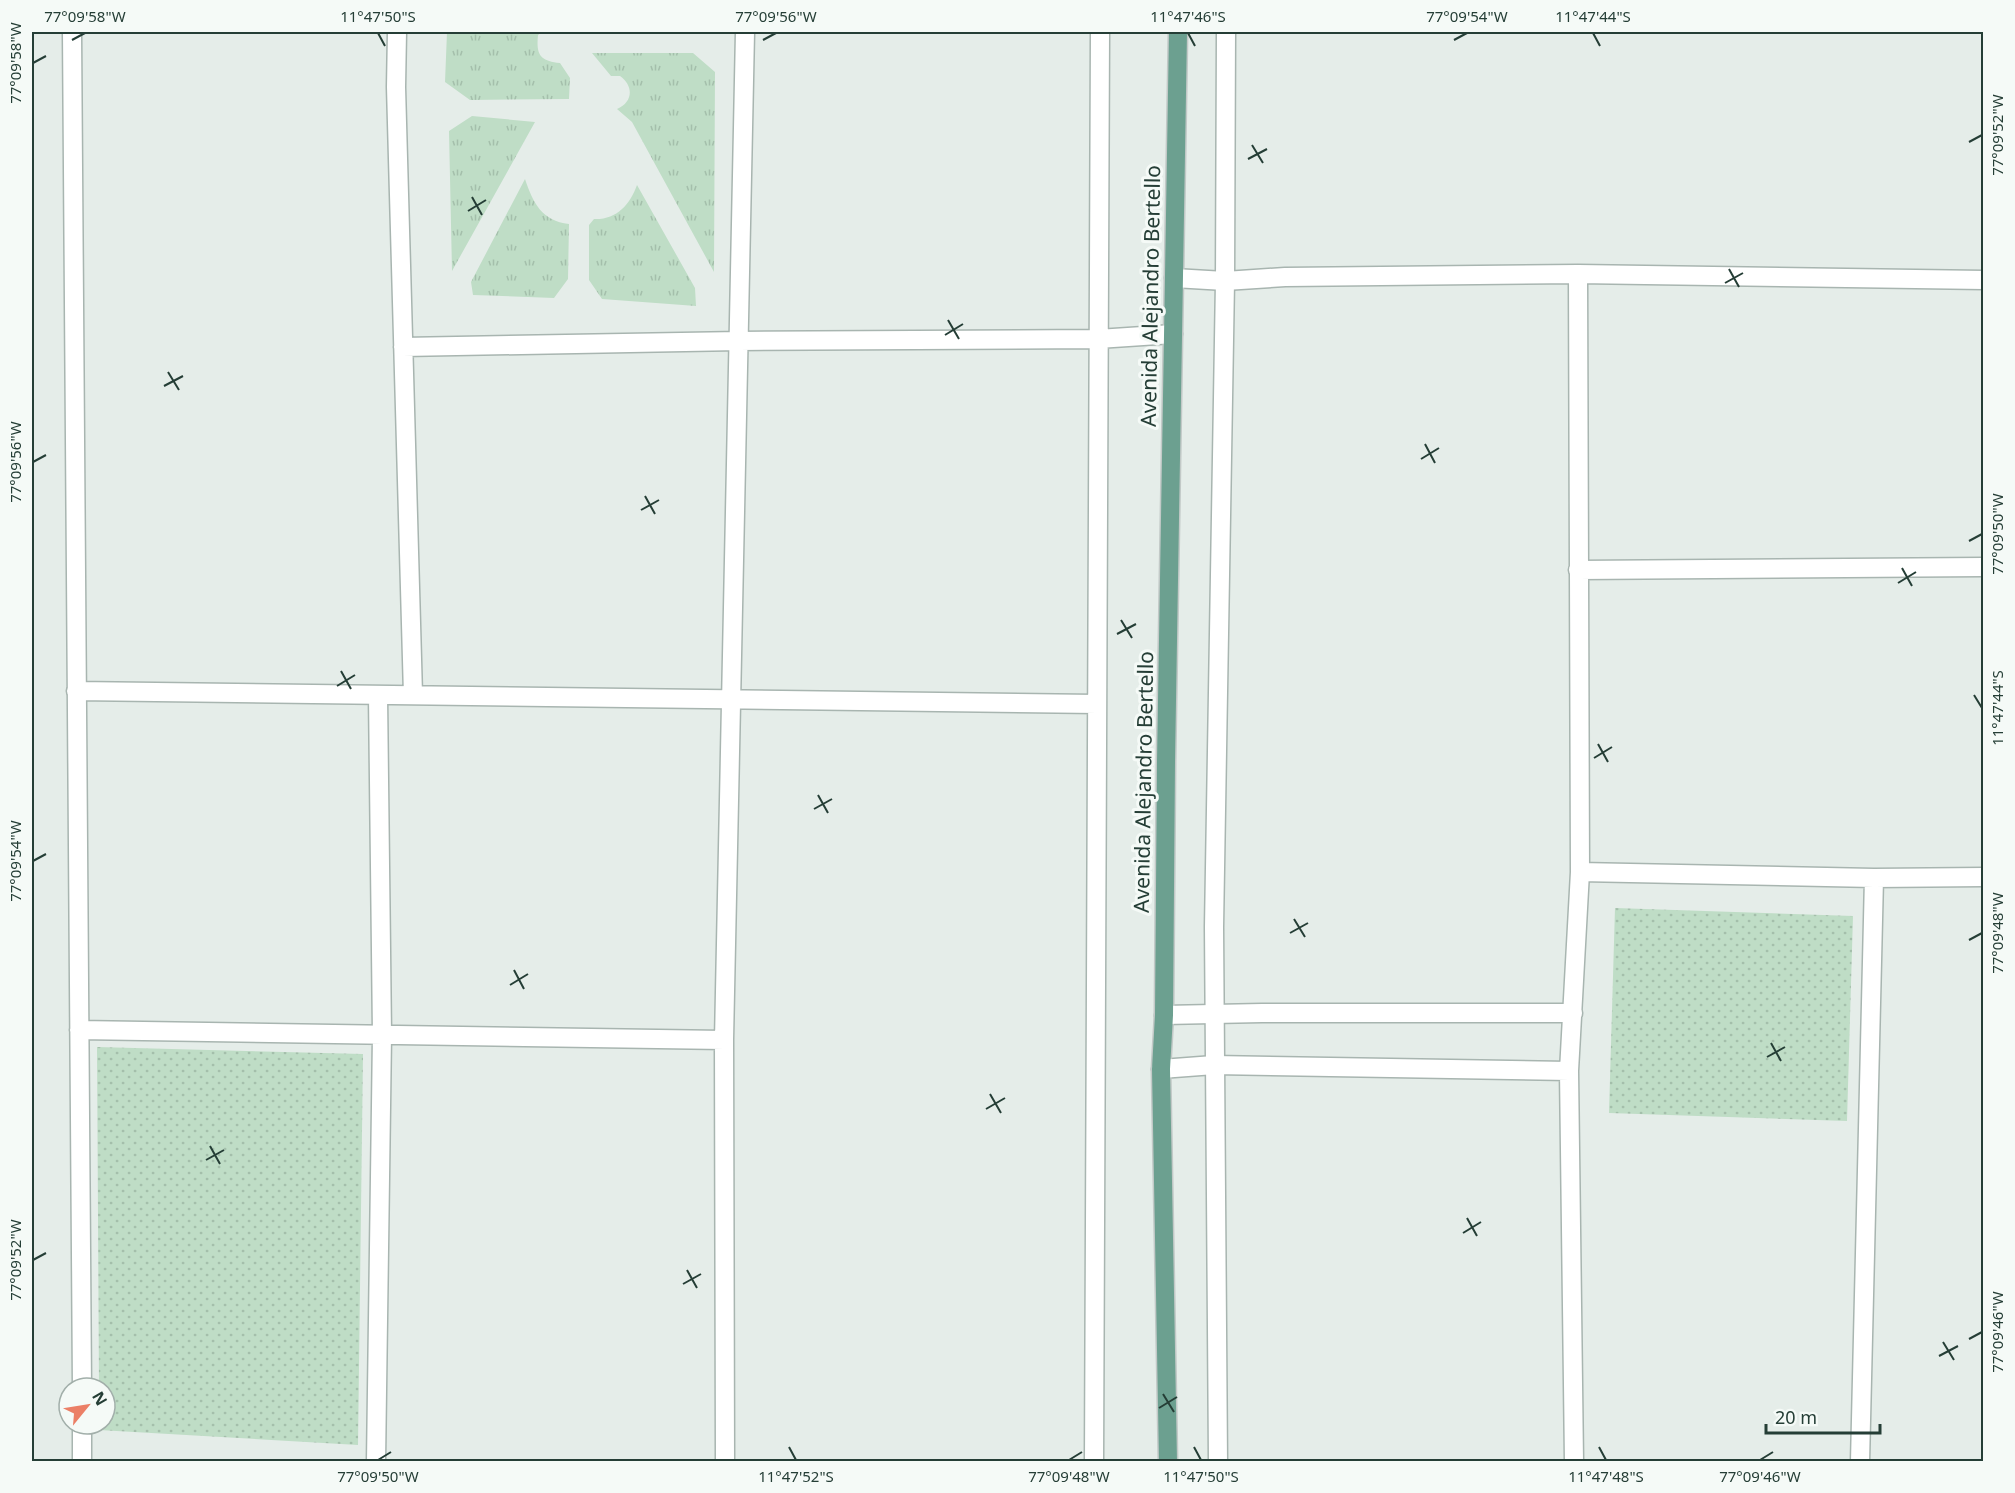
<svg xmlns="http://www.w3.org/2000/svg" width="2015" height="1493" font-family="'Noto Sans',sans-serif">
<style>
.grass{fill:url(#grass-tufts)}
.park{fill:url(#park-dots)}
.lines{fill:none;stroke-linecap:round;stroke-linejoin:round}
.service-casing{stroke:#a8b5b0;stroke-width:21}
.minor-casing{stroke:#a8b5b0;stroke-width:21}
.primary-casing{stroke:#c2c9c7;stroke-width:21}
.service{stroke:#fff;stroke-width:18}
.minor{stroke:#fff;stroke-width:18}
.primary{stroke:#6ca090;stroke-width:18}
.ticks{fill:none;stroke:#253e36;stroke-width:2}
.labels{text-anchor:middle;stroke-width:6;stroke-linejoin:round;paint-order:stroke}
.street-label{font-size:21px;fill:#253e36;stroke:#f5faf7}
.neatline{fill:none;stroke:#253e36;stroke-width:2}
.ticks-label{font-size:15px;text-anchor:middle;fill:#253e36}
</style>
<defs>
<pattern id="grass-tufts" width="24" height="20" patternUnits="userSpaceOnUse" patternTransform="scale(1.5)"><rect width="24" height="20" fill="#bfddc6"/><path d="M3 7l-1-3M5 7V3M7 7l1-3M15 17l-1-3M17 17v-4M19 17l1-3" fill="none" stroke="#a4bfab"/></pattern>
<pattern id="park-dots" width="8" height="8" patternUnits="userSpaceOnUse" patternTransform="scale(1.5)"><rect width="8" height="8" fill="#bfddc6"/><path d="M2 2h.1M6 6h.1" fill="none" stroke="#a4bfab" stroke-width="1.8" stroke-linecap="round"/></pattern>
</defs>
<rect width="100%" height="100%" fill="#e5ede9"/>
<path class="grass" d="M447,32H542L538,35C536,55 540,61 560,63L570,78L569,99L470,100L445,82Z
M592,53H693L715,72L714,272L632,122L617,109C633,102 634,86 620,76H611Z
M472,116L535,122L452,271L449,131Z
M525,179C533,203 542,221 569,224L568,279L554,298L473,295L471,282Z
M637,185L695,288L696,306L602,299L589,280V225L594,219C616,220 630,205 637,185Z"/>
<path class="park" d="M1615,908L1853,916L1847,1121L1609,1113Z
M97,1047L363,1054L358,1445L99,1430V1424H105V1388H99Z"/>
<g class="lines">
<defs>
<path id="service" d="M1218,1462L1214,927L1225,281L1226,32"/>
<path id="minor" d="M72,32L82,1388
M397,32L396,87L413,695
M1174,278L1225,281L1285,277L1578,274L1984,280
M403,347L739,341L1098,339L1173,334
M1578,570L1984,567
M76,691L1097,704
M1580,872L1874,878L1984,877
M1164,1015L1262,1013H1573
M79,1030L724,1040
M1161,1069L1214,1065L1569,1071
M82,1424V1462
M376,1462L382,1035L378,695
M725,1462L724,1040L745,32
M1094,1462L1100,32
M1574,1462L1569,1071L1580,872L1578,274
M1860,1462L1874,878"/>
<path id="primary" d="M1168,1462L1161,1069L1164,1015L1166,762L1178,32"/>
</defs>
<use href="#service" class="service-casing"/>
<use href="#minor" class="minor-casing"/>
<use href="#primary" class="primary-casing"/>
<use href="#service" class="service"/>
<use href="#minor" class="minor"/>
<use href="#primary" class="primary"/>
</g>
<path class="ticks" d="M378,33L385,46M1188,33L1195,46M1593,33L1600,46M72,40L85,33M763,40L776,33M1454,40L1467,33M33,63L46,56M1969,142L1982,135M1252,145L1263,163M1248,159L1267,149M472,197L482,215M468,211L486,200M1729,269L1739,287M1725,283L1743,273M948,320L959,339M945,335L963,324M168,372L179,390M164,386L183,376M1425,444L1435,463M1421,459L1439,448M33,462L46,455M645,496L655,514M641,510L659,500M1969,541L1982,534M1902,568L1912,586M1898,583L1916,572M1121,620L1132,638M1117,634L1136,624M341,671L351,689M337,686L355,675M1974,695L1982,708M1598,744L1608,762M1594,758L1612,747M818,795L828,813M814,809L832,799M33,861L46,854M1294,919L1305,937M1290,933L1308,923M1969,940L1982,933M514,970L524,989M510,985L528,974M1771,1043L1781,1061M1767,1057L1785,1047M990,1094L1001,1113M986,1109L1005,1098M210,1146L220,1164M206,1160L224,1150M1467,1218L1477,1236M1463,1233L1481,1222M33,1260L46,1253M687,1270L697,1288M683,1284L701,1274M1969,1339L1982,1332M1943,1342L1954,1360M1939,1356L1958,1346M1163,1394L1174,1412M1159,1408L1177,1397M789,1447L796,1460M1194,1447L1201,1460M1599,1447L1606,1460M378,1460L391,1452M1069,1460L1082,1452M1760,1460L1773,1452"/>
<g class="labels">
<g class="street-label">
<text transform="translate(1151 296) rotate(-89)" y="7">Avenida Alejandro Bertello</text>
<text transform="translate(1144 782) rotate(-89)" y="7">Avenida Alejandro Bertello</text>
</g>
</g>
<rect width="2015" height="1493" fill="none" stroke="#f5faf7" stroke-width="66"/>
<g transform="translate(87 1406) rotate(60)"><circle r="28" fill="#f5faf7" stroke="#a2afaa" stroke-width="1.5"/>
<path d="M0-4.5L10 22L0 15L-10 22Z" fill="#eb7f66"/>
<text y="-9" font-size="16" font-weight="bold" text-anchor="middle" fill="#253e36">N</text>
</g>
<path d="M1766 1424v9h114v-9" fill="none" stroke="#253e36" stroke-width="3"/>
<text x="1775" y="1424" font-size="18" fill="#253e36" stroke="#f5faf7" stroke-width="4.5" paint-order="stroke">20 m</text>
<rect x="33" y="33" width="1949" height="1427" class="neatline"/>
<g class="ticks-label">
<text x="85" y="22">77°09'58"W</text>
<text x="378" y="22">11°47'50"S</text>
<text x="776" y="22">77°09'56"W</text>
<text x="1188" y="22">11°47'46"S</text>
<text x="1467" y="22">77°09'54"W</text>
<text x="1593" y="22">11°47'44"S</text>
<text transform="translate(16 63) rotate(-90)" y="5">77°09'58"W</text>
<text transform="translate(1998 135) rotate(-90)" y="5">77°09'52"W</text>
<text transform="translate(16 462) rotate(-90)" y="5">77°09'56"W</text>
<text transform="translate(1998 534) rotate(-90)" y="5">77°09'50"W</text>
<text transform="translate(1998 708) rotate(-90)" y="5">11°47'44"S</text>
<text transform="translate(16 861) rotate(-90)" y="5">77°09'54"W</text>
<text transform="translate(1998 933) rotate(-90)" y="5">77°09'48"W</text>
<text transform="translate(16 1260) rotate(-90)" y="5">77°09'52"W</text>
<text transform="translate(1998 1332) rotate(-90)" y="5">77°09'46"W</text>
<text x="378" y="1482">77°09'50"W</text>
<text x="796" y="1482">11°47'52"S</text>
<text x="1069" y="1482">77°09'48"W</text>
<text x="1201" y="1482">11°47'50"S</text>
<text x="1606" y="1482">11°47'48"S</text>
<text x="1760" y="1482">77°09'46"W</text>
</g>
</svg>
